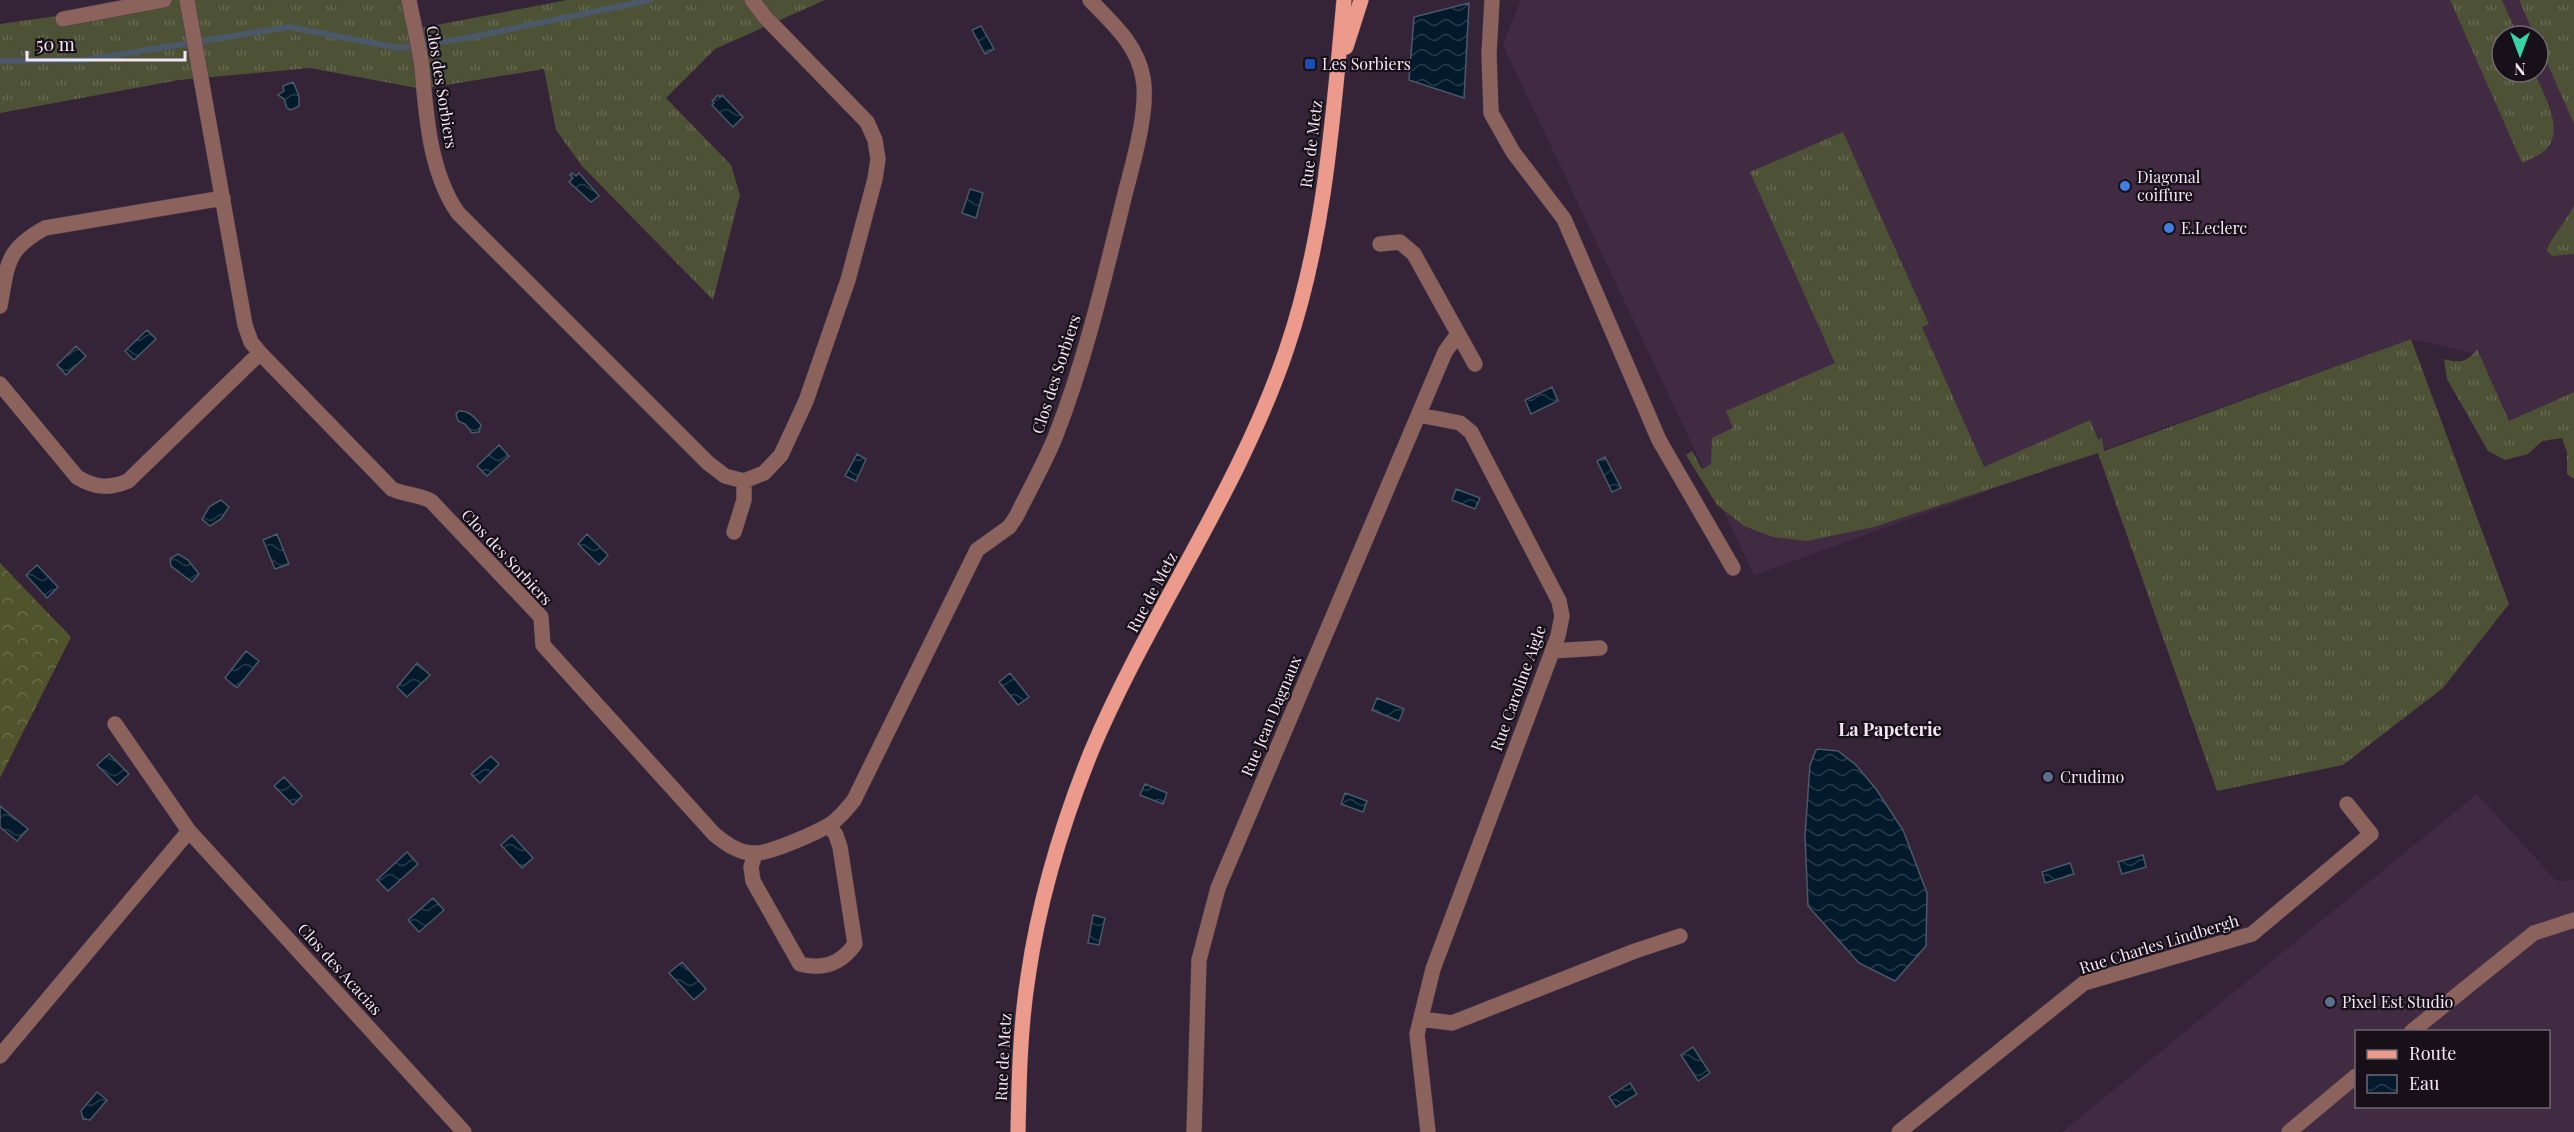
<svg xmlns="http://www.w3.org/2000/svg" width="2574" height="1132" font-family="'Playfair Display',serif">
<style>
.built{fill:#412b43;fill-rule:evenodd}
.grass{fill:url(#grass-tufts)}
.forest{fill:url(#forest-crowns)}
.water{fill:url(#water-waves);stroke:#4a5868;stroke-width:1.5}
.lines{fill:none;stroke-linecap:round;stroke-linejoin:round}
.stream{stroke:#4a5868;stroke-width:6}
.minor-casing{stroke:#503f51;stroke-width:16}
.major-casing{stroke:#503f51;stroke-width:16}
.minor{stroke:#8b635c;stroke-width:15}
.major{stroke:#eb9a8c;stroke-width:15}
.transit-dot{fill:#1a4fb4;stroke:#181019;stroke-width:2}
.shop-dot{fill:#3f7fe0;stroke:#181019;stroke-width:2}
.service-dot{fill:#5c6f8a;stroke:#181019;stroke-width:2}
.labels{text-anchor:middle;stroke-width:4.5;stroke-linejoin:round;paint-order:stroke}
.poi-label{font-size:16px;fill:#f3e7f4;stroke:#181019;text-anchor:start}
.street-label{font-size:16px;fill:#f3e7f4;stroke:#181019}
.neighbourhood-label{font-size:18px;font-weight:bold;fill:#f3e7f4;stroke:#181019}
</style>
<defs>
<pattern id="grass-tufts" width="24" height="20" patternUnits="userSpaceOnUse" patternTransform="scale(1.5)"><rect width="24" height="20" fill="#4d5135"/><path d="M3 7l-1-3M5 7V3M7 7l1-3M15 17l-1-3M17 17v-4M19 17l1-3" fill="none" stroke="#676a53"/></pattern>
<pattern id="forest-crowns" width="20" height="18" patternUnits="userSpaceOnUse" patternTransform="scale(1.5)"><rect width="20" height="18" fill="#4f542d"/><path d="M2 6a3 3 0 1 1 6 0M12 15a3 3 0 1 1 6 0" fill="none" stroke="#696d4c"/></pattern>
<pattern id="water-waves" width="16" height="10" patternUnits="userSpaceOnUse" patternTransform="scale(1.5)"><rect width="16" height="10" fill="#021a2c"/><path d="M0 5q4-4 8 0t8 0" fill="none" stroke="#273b4b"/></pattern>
</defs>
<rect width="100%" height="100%" fill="#352437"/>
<path class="built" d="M1521,0H2574V405L2501,430L2473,353L2411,339L1754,575L1503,45ZM2502,36H2538V72H2502Z
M2477,794L2556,881L2574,880V1132H2062ZM2356,1032H2548V1106H2356Z"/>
<path class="grass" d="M164,0H409L415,29L567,0H825L715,49L666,98L731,165L740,195L713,300L582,166L556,130L544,69L422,89L310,68L179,80L0,113V24L56,16L63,19Z
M2450,0H2502L2518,36H2502V72H2534C2543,93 2568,133 2543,152C2537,157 2528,160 2522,163Z
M2519,0H2574V124L2538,42V36H2535Z
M1843,132L1929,324L1922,327L1984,467L2090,420L2098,440L2102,438L2104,451L2411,339L2509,604L2443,688L2343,765L2217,791L2098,453L1874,527L1807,541L1773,537L1744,526L1717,505L1686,455L1692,451L1702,469L1711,464L1712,438L1733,428L1726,411L1835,363L1750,172Z
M2574,205V254L2552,256L2547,251C2549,240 2568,219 2574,205Z
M2477,349L2509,421L2574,392V479L2567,474V452L2562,438L2542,441L2528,454L2505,460L2488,451L2447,379L2444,359C2459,363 2467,363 2477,349Z"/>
<path class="forest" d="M0,563L71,637L0,778Z"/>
<path class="water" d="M1469,3L1464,98L1409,80L1414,17Z
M981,26L994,49L985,54L972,30Z
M293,82L299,96V106L291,110L287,108L284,99L278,95L284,91L283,86Z
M718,95L720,97L722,95L743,117L733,127L712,105L714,103L712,101Z
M572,173L576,176L579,173L599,196L591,202L569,182L573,178L570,175Z
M970,189L983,193L976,218L962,213Z
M147,330L156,339L134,360L125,351Z
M76,346L86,356L66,375L57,365Z
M1552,387L1558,401L1531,414L1525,400Z
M459,411C469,410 475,418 481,425L479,432L472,433L465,424L458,421L456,414Z
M499,445L509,456L487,476L477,466Z
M857,454L866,459L856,481L845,476Z
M1605,457L1621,488L1612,492L1597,461Z
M1456,489L1480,498L1475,509L1452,500Z
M221,500L229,507L221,519L210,526L202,519L210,506Z
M277,534L289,564L275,569L263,540Z
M587,534L608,555L599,565L578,544Z
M178,554L188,560L199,574L192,582L171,566L170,559Z
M37,565L58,587L47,598L26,575Z
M246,651L259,661L237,688L225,678Z
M417,663L430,675L407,697L397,687Z
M1010,673L1029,697L1018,705L999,682Z
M1377,698L1404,709L1399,721L1372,710Z
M1818,749L1838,751L1856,765L1876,789L1903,830L1927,893L1926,946L1895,981L1859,963L1808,906L1805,835L1810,765L1816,750Z
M109,754L129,774L117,785L97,765Z
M491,756L499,764L480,783L471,774Z
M284,777L302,796L293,805L274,786Z
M1145,784L1167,793L1163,804L1140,795Z
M1345,793L1367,801L1363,812L1341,804Z
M0,806L28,829L17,841L0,827Z
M512,835L533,858L522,868L501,845Z
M407,852L418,864L388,891L377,880Z
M2143,855L2146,867L2122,874L2118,862Z
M2070,863L2074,874L2045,883L2042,872Z
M433,898L444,910L419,932L408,920Z
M1093,915L1105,918L1099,945L1088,943Z
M682,962L706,989L694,1000L669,973Z
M1693,1047L1710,1073L1698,1081L1681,1055Z
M1630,1083L1637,1094L1616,1107L1609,1097Z
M97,1092L107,1100L90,1120L83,1119L81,1111Z"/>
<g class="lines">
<path class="stream" d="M0,61L85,60L289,27L399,48L467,38L650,0"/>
<defs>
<path id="minor" d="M187,0L245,325L251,342L260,353L392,489C405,495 418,494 431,501L541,617L543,645L714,834C726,844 740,854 756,853C771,853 818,832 831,824C840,817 847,809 854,800L977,550L1009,527L1016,517C1029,490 1045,463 1056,435C1086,358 1105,275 1125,194C1133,163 1149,109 1143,78C1137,44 1113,24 1090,0
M409,0C413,22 419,45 422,68C426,116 430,173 458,213L708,463L725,476L744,481L764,473L781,455L806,401L848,280L875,179L878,159L875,140L867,122L765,17L752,0
M1492,0L1489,54L1491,113L1513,152L1564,219L1659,440L1733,568
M63,19L164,0
M1380,244L1400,242L1414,254L1475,364
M0,306C8,264 5,250 45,228L223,198
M0,384L77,477C95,488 109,489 128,481L260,353
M1419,415L1460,423L1471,432L1559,601L1562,616L1558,636L1433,969L1417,1034L1428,1132
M734,532L744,500V481
M1552,651L1600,648
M115,724L189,831L464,1132
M755,854L751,867L753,881L800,964C823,970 841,964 855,944L840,847L836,835L829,825
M1421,1019L1452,1023L1635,951L1680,936
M2411,1032L2534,933L2574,920
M0,1056L189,831
M1194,1132L1199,960L1218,888L1445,352L1458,334
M1899,1132L2084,983L2252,934L2371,834L2347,804
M2289,1132L2356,1076"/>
<path id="major" d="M1346,47L1361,0
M1018,1132C1019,1080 1020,1028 1028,977C1039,900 1062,824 1091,752C1149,614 1239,491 1287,348C1325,236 1333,117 1344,0"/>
</defs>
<use href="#minor" class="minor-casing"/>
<use href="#major" class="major-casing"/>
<use href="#minor" class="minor"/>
<use href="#major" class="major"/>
</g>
<rect class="transit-dot" x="1304" y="58" width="12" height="12" rx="3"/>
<g class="shop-dot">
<circle cx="2125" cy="186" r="6"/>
<circle cx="2169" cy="228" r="6"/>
</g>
<g class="service-dot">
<circle cx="2048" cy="777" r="6"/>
<circle cx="2330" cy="1002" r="6"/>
</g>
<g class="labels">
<g class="poi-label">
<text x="1322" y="70">Les Sorbiers</text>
<text x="2137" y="183">Diagonal<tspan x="2137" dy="18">coiffure</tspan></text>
<text x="2181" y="234">E.Leclerc</text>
<text x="2060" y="783">Crudimo</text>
<text x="2342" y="1008">Pixel Est Studio</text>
</g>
<g class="street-label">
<text transform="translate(442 87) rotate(81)" y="6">Clos des Sorbiers</text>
<text transform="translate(1311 144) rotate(-83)" y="6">Rue de Metz</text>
<text transform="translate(1056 374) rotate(-72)" y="6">Clos des Sorbiers</text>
<text transform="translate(507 557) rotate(47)" y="6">Clos des Sorbiers</text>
<text transform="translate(1152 592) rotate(-62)" y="6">Rue de Metz</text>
<text transform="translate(1518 688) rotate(-70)" y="6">Rue Caroline Aigle</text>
<text transform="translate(1271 716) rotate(-67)" y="6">Rue Jean Dagnaux</text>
<text transform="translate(2159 944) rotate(-17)" y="6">Rue Charles Lindbergh</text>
<text transform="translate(340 969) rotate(48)" y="6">Clos des Acacias</text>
<text transform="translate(1003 1057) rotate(-87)" y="6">Rue de Metz</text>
</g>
<g class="neighbourhood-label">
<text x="1890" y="736">La Papeterie</text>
</g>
</g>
<rect x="2355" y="1030" width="195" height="78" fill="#181019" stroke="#706671" stroke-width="1.5"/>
<rect x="2367" y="1050" width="30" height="9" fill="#eb9a8c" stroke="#706671" stroke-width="1.5"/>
<text x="2409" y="1060" font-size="18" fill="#f3e7f4">Route</text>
<rect x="2367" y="1075" width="30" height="18" fill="url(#water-waves)" stroke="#706671" stroke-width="1.5"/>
<text x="2409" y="1090" font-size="18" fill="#f3e7f4">Eau</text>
<g transform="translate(2520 54) rotate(180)"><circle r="28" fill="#181019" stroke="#706671" stroke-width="1.5"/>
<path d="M0-4.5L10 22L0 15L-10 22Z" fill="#38d4a6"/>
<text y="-9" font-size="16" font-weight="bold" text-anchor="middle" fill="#f3e7f4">N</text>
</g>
<path d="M27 51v9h158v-9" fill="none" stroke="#f3e7f4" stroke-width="3"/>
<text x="36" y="51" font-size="18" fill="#f3e7f4" stroke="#181019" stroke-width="4.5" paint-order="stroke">50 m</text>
</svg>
